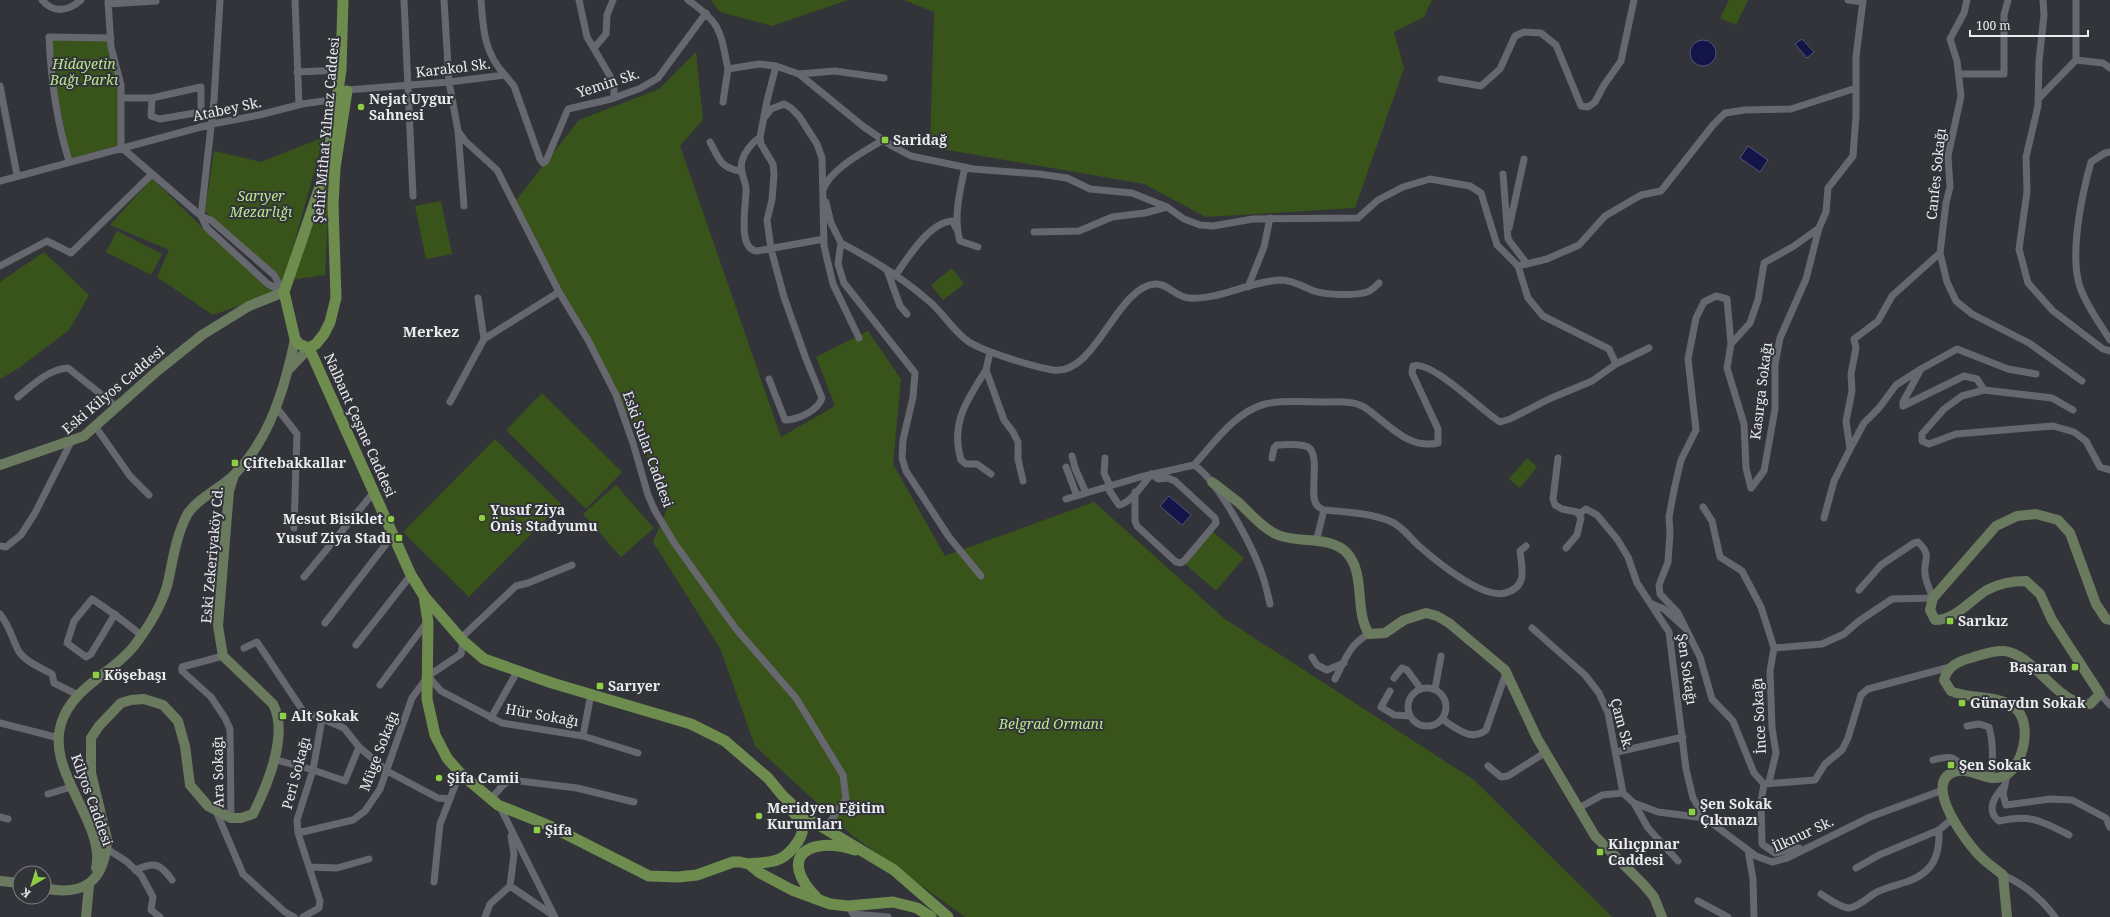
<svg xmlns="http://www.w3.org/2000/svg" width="2110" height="917" font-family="'Noto Serif',serif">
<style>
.green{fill:#39541a}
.water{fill:#131548;stroke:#54557a}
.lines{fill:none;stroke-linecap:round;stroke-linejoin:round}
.street{stroke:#67686f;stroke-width:7}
.secondary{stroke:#6a7a5e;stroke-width:10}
.primary{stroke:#6d8c4d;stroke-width:11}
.poi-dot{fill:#8ece43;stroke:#32343a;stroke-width:1.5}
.labels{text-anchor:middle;stroke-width:4;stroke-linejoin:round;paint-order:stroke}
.park-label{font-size:14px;font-style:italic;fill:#b9e78f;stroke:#32343a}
.street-label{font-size:14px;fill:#eaebef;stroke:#32343a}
.poi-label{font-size:14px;font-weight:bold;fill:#eaebef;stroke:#32343a;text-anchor:start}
.neighbourhood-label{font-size:15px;font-weight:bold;fill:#eaebef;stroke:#32343a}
</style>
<rect width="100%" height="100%" fill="#32343a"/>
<path class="green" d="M711,0H848L772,26L720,12Z
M904,0H1432L1424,17L1394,32L1404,68L1355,208L1206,217L1144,184L930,147L934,12Z
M1729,0H1748L1736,25L1720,18Z
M51,40L109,41L118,89L119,145L70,159L54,75Z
M696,52L703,120L680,146L781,437L835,406L816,357L868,331L901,379L893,464L945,556L1094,502L1225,619L1474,780L1612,917H965L853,836L755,746L720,648L653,542L669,505L633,426L513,204L579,120L659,89Z
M324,137L283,283L278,275L205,211L214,151L261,162Z
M330,175L325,275L290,280Z
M152,178L211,236L278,292L213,315L157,277L169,250L110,225Z
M441,201L452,254L426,259L415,206Z
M117,231L162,254L151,275L106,252Z
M44,252L89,295L69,330L19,368L0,379V282Z
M952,268L964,284L943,300L931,285Z
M542,393L622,472L586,509L506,430Z
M495,439L561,504L469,597L403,532Z
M1527,458L1537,467L1520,488L1509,479Z
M616,485L654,528L621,557L583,514Z
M1212,531L1244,558L1216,591L1184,563Z"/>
<path class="water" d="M1802,39L1814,52L1807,58L1795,44Z
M1690 53a13 13 0 1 1 26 0a13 13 0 1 1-26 0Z
M1748,146L1768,160L1760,172L1740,158Z
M1169,496L1191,515L1182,525L1160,506Z"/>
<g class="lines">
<path class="street" d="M42,0C54,14 68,11 81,0
M108,0L111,47L121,85V147L201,216L207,228L268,284L284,292
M295,0L299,105
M404,0L413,196
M444,0L449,82L458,131L465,141L497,170L559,292L588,340L616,395L633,443L648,495L655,511L675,544L736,629L796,698L843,775L846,799L825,829
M579,0L587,37L610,76L614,86V98
M688,0C722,24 720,31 728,69L759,64L776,66L799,74L864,127L892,146L911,156L973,169L1039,174L1067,178L1090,189L1132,193L1167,207L1184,219L1200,225L1213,226L1253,219L1358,218L1378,200L1403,187L1430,179L1470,186L1481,193L1497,245L1518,266L1528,298L1543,316L1609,349L1616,364
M1848,0L1863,2
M1967,0L1964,13L1950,39L1957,61L1961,96L1948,156L1950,187L1946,203L1940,253L1892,296L1878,321L1854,339L1856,348L1851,374L1852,391L1846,421L1850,449L1864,423L1879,408L1896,385L1921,369L1903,402V406L1964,376L1977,379L1984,390L1962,396L1944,409L1922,434V441L1929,444L1956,434L2053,426L2074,432L2086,441L2100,467L2110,470
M2043,0L2044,15L2039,61L2038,106L2026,157L2027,192L2019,249L2028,283L2053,311L2103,349L2110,351
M2076,0V60
M108,4L156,1
M594,48L606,34L607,15L613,0
M297,72L341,70
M799,74L835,71L884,78
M1959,74H2004V15L2008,0
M505,75L514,86L540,159L543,163L546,161L568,109L611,99L641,88L658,78L706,13
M1441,79L1481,86L1500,69L1515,36L1524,32L1541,33L1556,45L1581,106L1588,107L1595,102L1604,85L1621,61L1634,0
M0,86L17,175
M347,90L449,82L505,75C484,53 483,29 481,0
M121,98H152L151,116L160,119L201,112V87L152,98
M2038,99L2076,60L2103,63L2110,68
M723,102L728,69
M765,117L771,109L784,104L791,108L799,116L817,144L822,158L824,246L833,284L859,338
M458,131L464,206
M760,137C752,143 745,150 742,161C739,172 745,178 746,188C747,202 736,249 757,251L824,239
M710,142C719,159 721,168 740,171
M2110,152L2105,153L2091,162C2082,194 2069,255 2080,287C2086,305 2100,324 2110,340
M69,161C56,119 51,81 49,37L111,38
M965,167C960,191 953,217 960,241L978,247
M1503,174L1508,239L1527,264
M0,181L212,124L259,115L302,104L338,99
M823,190C830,169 865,151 883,140
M826,202L831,223L841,243
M201,216L214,100L220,0
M201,216L211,220L274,275L284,292
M1509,228L1524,159
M1034,232L1079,231L1112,217L1145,213L1167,207
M841,243C872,259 903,278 930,302C944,314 954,332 969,342C985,352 1034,367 1053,370C1096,376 1116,287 1155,284C1168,283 1175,297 1189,298C1221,300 1249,281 1281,280C1292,280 1304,287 1314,291C1326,295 1355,296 1367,292C1371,291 1376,286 1379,283
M841,243L838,264L844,283L915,373L913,397L903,440L902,458L906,471L949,537L981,576
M1940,253L1947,282L1956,301L1972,314L2029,343L2082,381
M0,266L47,241L71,253L152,174
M1518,266L1547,259L1579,245L1605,216L1641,195L1661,191L1713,125L1725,113L1745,110L1791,109L1856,88
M887,270L900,306L907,314
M895,276C907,259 930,221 953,221L956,228
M1248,287L1264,247L1270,218
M478,298L484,339
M1731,344L1727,299L1716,296L1704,302L1696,318L1688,359L1696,430L1681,460L1674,490L1669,517L1670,534L1668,562L1659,585L1660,594L1678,613L1700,657L1712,699L1733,721L1754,773L1764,784
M990,352L986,370L1004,420L1013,432L1018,442V459L1023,481
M1921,369L1957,349L2008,369L2036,374
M986,370C967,400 950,423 961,460L966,464H977L991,474
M769,379L785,420C797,420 818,411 822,398L806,359L784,297L771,249L767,220L772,200L774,174L773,164L761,144L760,137L767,101L776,66
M1984,390L2052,398L2073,410
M18,397C32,385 49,369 68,368L117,407
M450,402L484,339L559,292
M276,407L297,434L294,528
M95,426L130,476L149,495
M1072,456L1075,468L1086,493
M1105,458L1104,473L1110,486
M1272,458L1274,448L1277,445C1286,445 1299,443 1308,447C1321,456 1309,491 1316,504C1318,507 1321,509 1324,510C1346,512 1371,513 1392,522C1404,528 1410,538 1419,546C1436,561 1482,599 1505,593C1528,587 1522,569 1520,551L1526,546
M1558,458L1553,499L1555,505L1562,509L1577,512L1581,518L1577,535L1566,548
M1194,465C1214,443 1235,412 1265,404C1280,400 1306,402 1323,402C1335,402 1353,400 1364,407C1387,422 1407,450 1438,443V429L1412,373L1413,366C1431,359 1483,412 1500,422L1510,419L1549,399L1592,381L1616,364L1649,348
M1066,467L1077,496
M1107,487L1119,505C1131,503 1143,484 1151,474L1158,479L1168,478L1175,481L1215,518L1216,523L1185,560L1181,563L1176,562L1137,526L1135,521V492
M1751,488L1746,468L1744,424L1727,368L1731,344L1750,323L1758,300L1764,263L1794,246L1819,228L1826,212L1828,188L1853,156L1856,116V57L1863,0
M1751,488L1764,471L1775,409V364L1780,338L1806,279L1819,228
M1066,499L1140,477L1194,465C1218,480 1254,549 1263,577C1266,586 1268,595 1270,604
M1703,507L1712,521L1720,557L1742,571L1761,607L1774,648L1822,644L1844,634L1859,621L1892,599L1933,598C1930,590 1926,583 1925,574C1923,560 1933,556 1918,542L1914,543L1881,565L1859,590
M1579,514L1586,509L1597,515L1617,539L1628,557L1637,583L1669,632L1686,769L1693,798L1705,818
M1824,518L1834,481L1850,449
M1316,542L1324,510
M0,546L6,547L21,535L35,513L72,440
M304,577L374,492
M1652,604L1664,609L1686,629
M0,614C9,625 12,638 18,650C24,661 41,668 52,674L54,683L78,695
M115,614L91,654L86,657L67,643L74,621L92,599C109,610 125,622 141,635
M325,623L393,535
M1532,628L1585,675L1599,693L1608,713L1623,793L1634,803L1648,828L1678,861
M461,638L516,586L528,583L572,565
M356,645L411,575
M244,648L257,642L303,711L344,728L359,747L387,771L438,798L450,799
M223,656L182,667V671L211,697L225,718L230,729L231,818
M1312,657L1317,665L1327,670L1344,663
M428,676L441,691L502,723L583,736L638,753
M1394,678L1402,668L1407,670L1421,689
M1335,679C1344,662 1350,643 1369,634
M380,685L427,622
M1408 707a19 19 0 1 1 38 0a19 19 0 1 1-38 0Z
M1435,689L1441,656
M1390,691L1381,707L1394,715L1410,716
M2100,694L2110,705
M491,718L518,670
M1442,719C1456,728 1471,742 1486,730L1506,673
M0,723L59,738
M1967,726L1979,724L1989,727C1994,744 1993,761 1991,778
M583,736L591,694
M1617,752L1683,737
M273,759L313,770L345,781L359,747
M1933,760C1951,755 1954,756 1966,770
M1488,766L1501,777L1508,776L1546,752
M2007,775L2003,794L2006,805L2050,799L2072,800L2106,818L2110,827
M1769,782L1776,753L1772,728L1770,671L1774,648
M1764,784L1815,780L1825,764L1842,750L1848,738L1861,695L1868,689L1950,667
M1764,784L1761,801L1762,844L1775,853L1799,848
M2004,786C1995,796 1985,810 1999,821C2030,814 2042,821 2069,835
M48,794L71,787
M490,800L503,785L511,780L577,788L634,802
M1634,803L1658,812L1705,818L1756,856L1772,862L1787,858L1870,817L1943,790
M499,805L555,917
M1579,808L1602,795L1623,793
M216,811L243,874L285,912L294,917
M0,817L8,819
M298,833L353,820L365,811L380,789L412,698L428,676L461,654L463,641
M511,836L514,854L510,886L554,916
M107,849L126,861L141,875L153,897L151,910L160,917
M1748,850L1753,879L1754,917
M309,867L337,868L369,859
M1856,868L1879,855L1939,830L1952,819
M135,870C154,862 159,862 172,880
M2003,875C2023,884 2042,899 2055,917
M434,882L440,824L460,773
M1821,894C1829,899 1839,907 1848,908C1858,908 1869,896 1877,892C1887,887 1897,885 1906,882C1933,873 1940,856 1939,830
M1698,901L1728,917
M848,906L853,914L888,917
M303,917L319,908L320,901L298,833L297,820L313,770L322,719
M485,917L490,904L510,886"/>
<path class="secondary" d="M290,368L309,348
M0,465L84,436L156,372L202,335L249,306L284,292
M1212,482C1220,488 1229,495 1238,502C1250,513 1262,528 1278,535C1299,544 1330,535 1347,553C1366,574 1354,611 1369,634L1385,633L1404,620L1426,613L1437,616L1449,623L1505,670L1537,738L1595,836L1644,885L1654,897L1662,917
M96,868C106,824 46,772 61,724C72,687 112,674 134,646C147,629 161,607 167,586C173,562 175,538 187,515C195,500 221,488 234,475C270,439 285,387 295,339
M0,881L20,883
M44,888C84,897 105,881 107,839L91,773V738L99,726L121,703L131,700L144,699L163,705L178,721L185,746L190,785L208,806L231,818H241L253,814C267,786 289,734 273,704L223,656L218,626L229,491L234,475
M86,917L89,885
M2007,917L2003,875C1996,869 1988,864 1982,858C1968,845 1921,783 1954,772C1970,766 1985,782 2001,777C2023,771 2034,723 2015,708C1997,694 1971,700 1951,691L1944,680C1947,667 1958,661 1971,658C1981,655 1993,650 2004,651C2035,654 2057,706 2090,704L2100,694L2052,620L2040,594L2026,581C2012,581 2000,583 1987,590C1970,600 1956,620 1935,620L1930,610L1933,598L1996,526L2017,516L2036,514L2058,520L2070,533L2096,604L2106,619L2110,620"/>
<path class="primary" d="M309,348L411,575L424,596L428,622L427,699L435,735L447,758L460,773L498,805L550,826L649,876L678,877L697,875L733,862H740L749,864L760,873L792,890L830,904L848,906L893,902L917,908L931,917
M309,348L299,344L295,339L284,292L327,166L341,70L343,0
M309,348L316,344L324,334L330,322L336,298L333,204L335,168L347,91
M424,596L463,641L484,659L552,683L691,724L725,741L768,778L783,796L804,816L894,870L948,917
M749,864C758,863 768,863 777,860C784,858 789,853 794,847C805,833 806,826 793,812
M817,898C776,857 809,835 855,850"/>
</g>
<g class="poi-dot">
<circle cx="361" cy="107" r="4"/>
<rect x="881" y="136" width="8" height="8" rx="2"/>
<rect x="231" y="459" width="8" height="8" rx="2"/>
<circle cx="482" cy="518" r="4"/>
<circle cx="391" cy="519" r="4"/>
<rect x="395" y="534" width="8" height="8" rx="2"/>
<rect x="1946" y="617" width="8" height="8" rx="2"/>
<rect x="2071" y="663" width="8" height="8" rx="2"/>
<rect x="92" y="671" width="8" height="8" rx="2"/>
<rect x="596" y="682" width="8" height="8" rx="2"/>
<rect x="1958" y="699" width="8" height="8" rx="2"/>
<rect x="279" y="712" width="8" height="8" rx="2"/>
<rect x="1947" y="761" width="8" height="8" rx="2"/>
<circle cx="439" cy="778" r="4"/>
<rect x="1688" y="808" width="8" height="8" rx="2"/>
<circle cx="759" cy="816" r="4"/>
<rect x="533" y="826" width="8" height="8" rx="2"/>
<rect x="1596" y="848" width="8" height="8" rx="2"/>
</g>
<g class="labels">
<g class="park-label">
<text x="84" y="69">Hidayetin<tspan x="84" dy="16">Bağı Parkı</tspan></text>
<text x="261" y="201">Sarıyer<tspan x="261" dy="16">Mezarlığı</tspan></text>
<text x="1051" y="729">Belgrad Ormanı</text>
</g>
<g class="street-label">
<text transform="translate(453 68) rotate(-7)" y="5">Karakol Sk.</text>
<text transform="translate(608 83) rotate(-18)" y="5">Yemin Sk.</text>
<text transform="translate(227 109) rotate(-12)" y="5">Atabey Sk.</text>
<text transform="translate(326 130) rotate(-85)" y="5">Şehit Mithat Yılmaz Caddesi</text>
<text transform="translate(1936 174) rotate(-84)" y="5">Canfes Sokağı</text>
<text transform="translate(113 390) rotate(-40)" y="5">Eski Kilyos Caddesi</text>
<text transform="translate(1761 391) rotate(-83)" y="5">Kasırga Sokağı</text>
<text transform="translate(360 425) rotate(66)" y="5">Nalbant Çeşme Caddesi</text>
<text transform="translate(648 449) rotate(70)" y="5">Eski Sular Caddesi</text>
<text transform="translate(212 555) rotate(-85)" y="5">Eski Zekeriyaköy Cd.</text>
<text transform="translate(1687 669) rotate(82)" y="5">Şen Sokağı</text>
<text transform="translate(542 715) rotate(10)" y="5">Hür Sokağı</text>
<text transform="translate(1759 716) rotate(-93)" y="5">İnce Sokağı</text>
<text transform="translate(1622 724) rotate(75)" y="5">Çam Sk.</text>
<text transform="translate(379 751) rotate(-69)" y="5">Müge Sokağı</text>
<text transform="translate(218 772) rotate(-91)" y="5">Ara Sokağı</text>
<text transform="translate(296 773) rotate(-75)" y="5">Peri Sokağı</text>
<text transform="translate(92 800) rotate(70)" y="5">Kilyos Caddesi</text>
<text transform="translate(1803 834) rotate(-25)" y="5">İlknur Sk.</text>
</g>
<g class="poi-label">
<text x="369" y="104">Nejat Uygur<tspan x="369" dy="16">Sahnesi</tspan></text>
<text x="893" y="145">Saridağ</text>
<text x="243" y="468">Çiftebakkallar</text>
<text x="490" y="515">Yusuf Ziya<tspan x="490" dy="16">Öniş Stadyumu</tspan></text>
<text x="383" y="524" text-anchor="end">Mesut Bisiklet</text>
<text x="391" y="543" text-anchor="end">Yusuf Ziya Stadı</text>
<text x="1958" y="626">Sarıkız</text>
<text x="2067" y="672" text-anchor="end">Başaran</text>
<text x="104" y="680">Köşebaşı</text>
<text x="608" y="691">Sarıyer</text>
<text x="1970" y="708">Günaydın Sokak</text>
<text x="291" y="721">Alt Sokak</text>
<text x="1959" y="770">Şen Sokak</text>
<text x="447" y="783">Şifa Camii</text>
<text x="1700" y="809">Şen Sokak<tspan x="1700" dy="16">Çıkmazı</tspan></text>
<text x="767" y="813">Meridyen Eğitim<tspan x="767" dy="16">Kurumları</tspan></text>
<text x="545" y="835">Şifa</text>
<text x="1608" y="849">Kılıçpınar<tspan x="1608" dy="16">Caddesi</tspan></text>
</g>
<g class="neighbourhood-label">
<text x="431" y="337">Merkez</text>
</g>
</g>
<g transform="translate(32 885) rotate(218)"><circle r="19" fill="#32343a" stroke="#7c7d82"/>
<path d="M0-3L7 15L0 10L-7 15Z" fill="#8ece43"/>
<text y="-6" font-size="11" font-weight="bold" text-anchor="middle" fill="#eaebef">K</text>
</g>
<path d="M1970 30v6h118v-6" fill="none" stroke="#eaebef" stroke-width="2"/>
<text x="1976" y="30" font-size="12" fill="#eaebef" stroke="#32343a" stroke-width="3" paint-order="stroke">100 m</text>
</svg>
